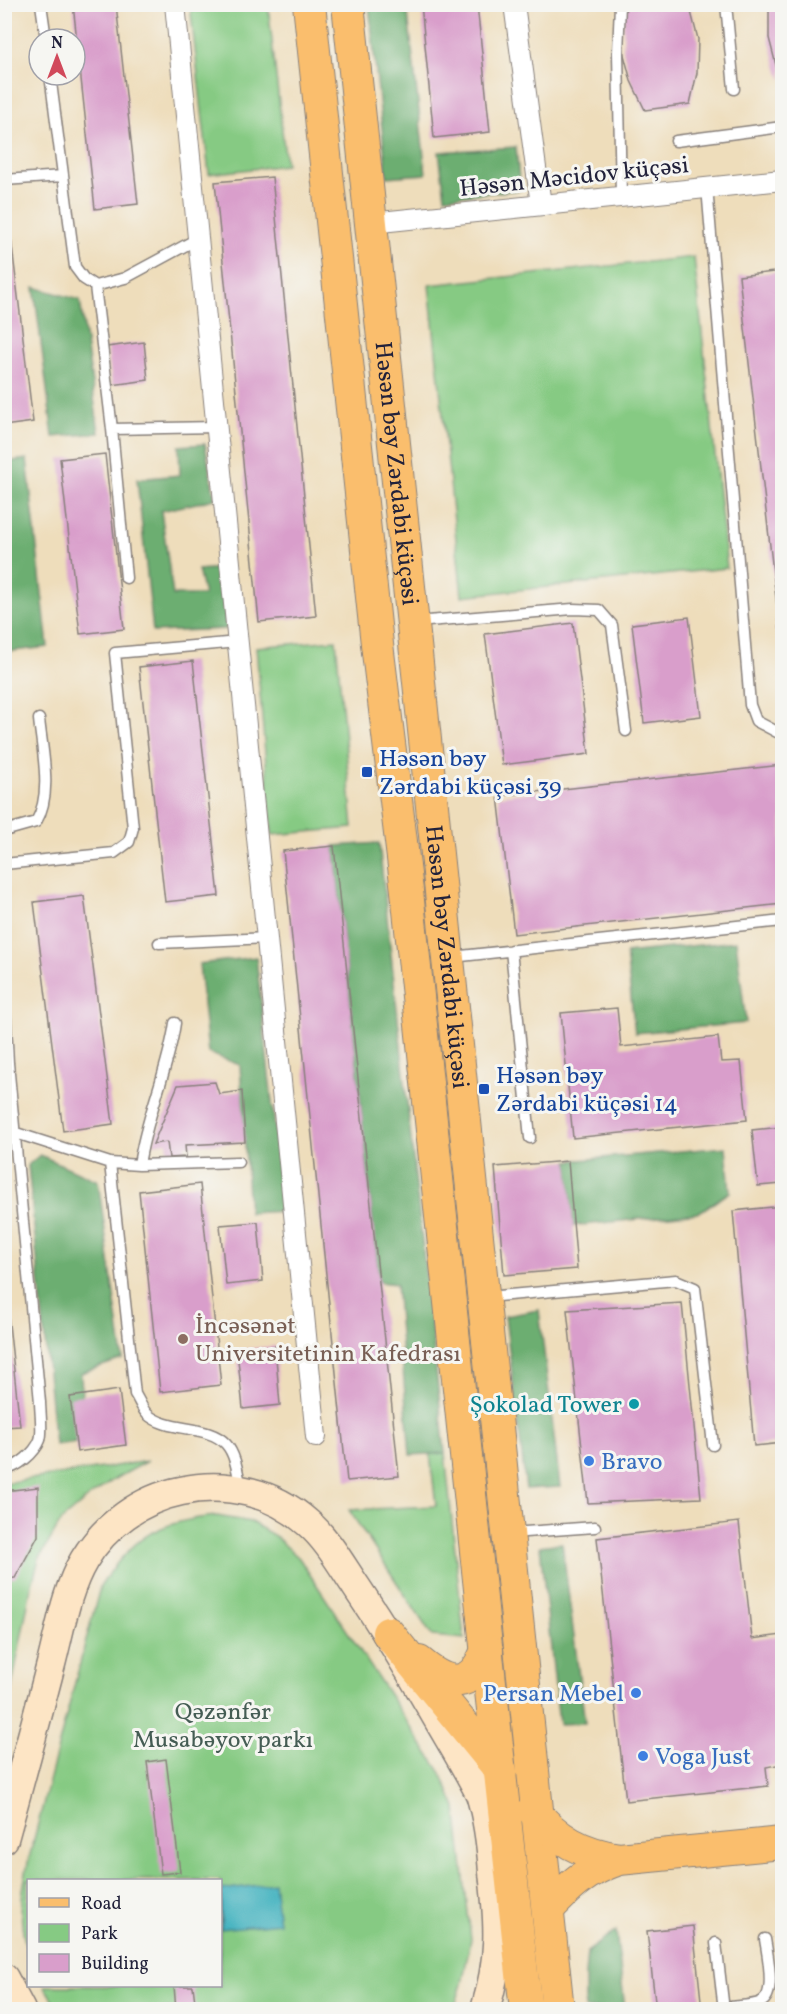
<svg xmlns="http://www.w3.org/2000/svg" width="787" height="2014" font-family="Vollkorn,serif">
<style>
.green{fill:#86ca83;stroke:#54765f;stroke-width:1.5}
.forest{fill:#6cae71;stroke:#476856;stroke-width:1.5}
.water{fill:#45b3c0;stroke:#346a7e;stroke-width:1.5}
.building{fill:#d99ecb}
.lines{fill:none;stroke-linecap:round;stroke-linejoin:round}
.lane-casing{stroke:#88807b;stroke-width:13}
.street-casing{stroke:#88807b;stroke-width:22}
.secondary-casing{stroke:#88807b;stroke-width:31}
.primary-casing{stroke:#88807b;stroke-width:34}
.lane{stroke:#fff;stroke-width:10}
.street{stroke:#fff;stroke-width:20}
.secondary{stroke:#fde5c5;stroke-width:28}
.primary{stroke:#fabe6d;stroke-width:32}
.transit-dot{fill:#1a4fb4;stroke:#f6f6f2;stroke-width:2}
.education-dot{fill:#8d6e63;stroke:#f6f6f2;stroke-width:2}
.culture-dot{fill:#0f9aa8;stroke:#f6f6f2;stroke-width:2}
.shop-dot{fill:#3f7fe0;stroke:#f6f6f2;stroke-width:2}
.labels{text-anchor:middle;stroke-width:6;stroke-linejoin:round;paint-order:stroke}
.street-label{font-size:24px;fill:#22223b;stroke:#f6f6f2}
.transit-label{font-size:24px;fill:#164399;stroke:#f6f6f2;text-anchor:start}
.education-label{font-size:24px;fill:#785e54;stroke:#f6f6f2;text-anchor:start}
.culture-label{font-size:24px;fill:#0d838f;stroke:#f6f6f2;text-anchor:end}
.shop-label{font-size:24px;fill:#366cbe;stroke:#f6f6f2;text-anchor:start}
.park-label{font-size:24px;fill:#455d54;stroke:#f6f6f2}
</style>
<rect width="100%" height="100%" fill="#f6f6f2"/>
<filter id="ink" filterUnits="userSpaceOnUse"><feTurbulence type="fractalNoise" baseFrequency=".0167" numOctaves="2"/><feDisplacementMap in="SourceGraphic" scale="12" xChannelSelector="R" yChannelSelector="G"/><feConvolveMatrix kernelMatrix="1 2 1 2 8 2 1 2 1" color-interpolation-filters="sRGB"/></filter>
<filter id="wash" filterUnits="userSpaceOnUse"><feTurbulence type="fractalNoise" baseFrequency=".008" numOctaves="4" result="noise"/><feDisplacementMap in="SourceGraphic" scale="24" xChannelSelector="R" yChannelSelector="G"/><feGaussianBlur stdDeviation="1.35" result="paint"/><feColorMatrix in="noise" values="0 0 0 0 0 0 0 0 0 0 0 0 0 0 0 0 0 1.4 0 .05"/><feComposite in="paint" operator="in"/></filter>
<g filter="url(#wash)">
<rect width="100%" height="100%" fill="#edb"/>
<path class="green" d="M190,5H268L286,165L209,174Z
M694,257L727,568L462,596L429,285Z
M336,640L353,828L272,835L256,647Z
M445,1453L464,1639L432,1636L349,1510L436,1506L430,1454Z
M148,1461L115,1479L89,1497L61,1521L39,1559L31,1588L5,1721V1483Z
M217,1516L251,1522L275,1536L299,1558L441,1773L456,1808L471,1939L462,1984L454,2009H58L44,1986H220V1880H28V1956C18,1916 20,1902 28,1862L100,1587C132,1537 158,1521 217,1516Z"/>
<path class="forest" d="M369,5H407L426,174L387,177Z
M516,147L520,190L445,197L439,152Z
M34,287L80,300L99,433L53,437Z
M205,444L215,499L161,511L173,595H204L198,570L222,568L226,629L153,632L137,479L180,475L179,446Z
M27,459L48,647L5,652V462Z
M379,843L445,1453L410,1455L396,1284L379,1282L334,846Z
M736,941L746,1023L635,1033L626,953Z
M256,957L284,1211L249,1213L240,1065L208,1053L199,964Z
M726,1147L730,1192L698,1213L573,1226L568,1161Z
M40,1155L98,1181L123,1359L81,1373L84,1441L55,1445L28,1165Z
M539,1310L560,1487L526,1489L505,1316Z
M562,1543L585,1723L559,1724L540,1546Z
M616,1931L625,2009H585V1975L587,1952Z"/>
<path class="water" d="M274,1883L279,1923L221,1929V1890Z"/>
<g id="blocks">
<path class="building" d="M73,4H116L138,204L95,209Z
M421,4H477L490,132L434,138Z
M624,4H689L698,39L697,73L690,104L645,110L631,81L623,51Z
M769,4H782V80L777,69L769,38Z
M272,177L316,616L259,622L215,182Z
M4,204H7L33,422L4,426Z
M782,271V633H780L739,276Z
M144,342L148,380L112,385L107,347Z
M105,454L124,629L80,634L60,459Z
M689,617L701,716L644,723L632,624Z
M573,623L589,754L502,765L485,634Z
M193,661L219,896L165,902L139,667Z
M782,765V904L514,934L498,796Z
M334,846L399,1476L347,1481L283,851Z
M84,896L113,1124L63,1131L34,902Z
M617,1008L621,1047L718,1037L721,1062L741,1061L747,1120L573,1138L561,1013Z
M215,1082L219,1094L242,1091L245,1142L185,1145L186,1157L169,1158L167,1142L153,1144L178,1085Z
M782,1127V1184L758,1186L752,1130Z
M568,1161L577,1269L504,1275L495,1167Z
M200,1184L221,1385L160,1392L139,1191Z
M782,1206V1443L754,1446L733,1211Z
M258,1222L263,1281L226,1285L220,1225Z
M4,1296H6L20,1426L4,1427Z
M682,1303L701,1498L588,1503L567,1310Z
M275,1346L280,1405L243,1409L237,1350Z
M119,1390L126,1445L77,1452L70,1397Z
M38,1487V1536L15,1578L4,1579V1491Z
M739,1522L752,1639L782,1635V1764L766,1767L768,1786L626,1801L597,1538Z
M166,1759L180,1872L161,1874L147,1762Z
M693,1926L702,2010H656L647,1931Z
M174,1986H193L196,2010H176Z"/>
</g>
</g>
<g filter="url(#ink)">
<use href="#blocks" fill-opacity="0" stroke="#88807b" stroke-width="1.5"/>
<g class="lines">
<defs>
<path id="lane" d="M41,4L46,39
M620,4L618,53L621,196
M726,4L734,89
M50,75L75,267L84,279L95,286L112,429L126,578
M676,141L782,127
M4,180L63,176
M707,187L750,705L756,721L777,732H782
M95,286L125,278L199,238
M112,429L217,427
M416,622L573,609L599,610L612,625L626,731
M4,831L36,822C53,794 42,750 39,719
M4,864L114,853L129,842L133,828L115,653L238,642
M159,943L266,938
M511,950L530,1138
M452,957L782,921
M4,984L8,1063L40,1402C40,1411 43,1432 40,1440C35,1453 18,1467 4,1470
M16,1133L110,1163L135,1394C139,1400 142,1409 147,1414C168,1433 208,1424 226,1444C236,1455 238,1475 241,1489
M110,1163L139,1165L238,1162
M139,1165C146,1116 168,1072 175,1023
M487,1297L676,1280L695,1288L713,1445
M511,1533L595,1527
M716,1943L724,2010
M724,2008C733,2006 754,2006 761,2002C777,1995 767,1953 765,1939"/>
<path id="street" d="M175,4L316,1437
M514,4L541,205
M371,223L782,180"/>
<path id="secondary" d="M4,1839C20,1781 36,1722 51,1664C60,1630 66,1590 84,1560C105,1525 141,1499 181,1491C226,1481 273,1492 308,1523C328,1540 342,1566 357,1588C384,1628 409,1669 433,1711C449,1739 466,1766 480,1794C488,1820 491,1845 493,1872C499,1925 501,1957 485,2010
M4,1978L21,2010"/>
<g id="primary">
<path d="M309,4L377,644L407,891L483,1618L526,2010"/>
<path id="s1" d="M348,4L558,2010"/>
<path d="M388,1633L501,1771"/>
<path d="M419,1662C449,1687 471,1690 487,1650"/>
<path d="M533,1810C557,1840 581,1853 619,1859"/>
<path d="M548,1909C572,1884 585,1871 619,1859L782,1843"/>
</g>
</defs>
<use href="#lane" class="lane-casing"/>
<use href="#street" class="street-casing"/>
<use href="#secondary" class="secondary-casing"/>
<use href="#primary" class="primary-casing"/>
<use href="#lane" class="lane"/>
<use href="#street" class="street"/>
<use href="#secondary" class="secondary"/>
<use href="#primary" class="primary"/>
</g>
</g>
<g class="transit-dot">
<rect x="361" y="766" width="12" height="12" rx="3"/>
<rect x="478" y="1083" width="12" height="12" rx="3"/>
</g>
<circle class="education-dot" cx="183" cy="1339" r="6"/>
<circle class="culture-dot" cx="634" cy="1404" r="6"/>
<g class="shop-dot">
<circle cx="589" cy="1461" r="6"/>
<circle cx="636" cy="1693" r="6"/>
<circle cx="643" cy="1756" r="6"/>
</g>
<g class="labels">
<g class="street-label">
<text transform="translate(574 176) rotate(-6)" y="8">Həsən Məcidov küçəsi</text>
<text dy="8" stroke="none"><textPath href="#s1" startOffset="472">Həsən bəy Zərdabi küçəsi</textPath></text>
<text dy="8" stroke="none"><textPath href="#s1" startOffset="958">Həsən bəy Zərdabi küçəsi</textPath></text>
</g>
<g class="transit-label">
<text x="379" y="766">Həsən bəy<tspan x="379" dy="28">Zərdabi küçəsi 39</tspan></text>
<text x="496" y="1083">Həsən bəy<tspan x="496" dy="28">Zərdabi küçəsi 14</tspan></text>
</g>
<g class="education-label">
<text x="195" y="1333">İncəsənət<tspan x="195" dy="28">Universitetinin Kafedrası</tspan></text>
</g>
<g class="culture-label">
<text x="622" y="1412">Şokolad Tower</text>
</g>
<g class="shop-label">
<text x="601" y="1469">Bravo</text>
<text x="624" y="1701" text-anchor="end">Persan Mebel</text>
<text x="655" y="1764">Voga Just</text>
</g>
<g class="park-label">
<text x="223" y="1719">Qəzənfər<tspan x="223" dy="28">Musabəyov parkı</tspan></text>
</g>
</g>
<rect width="787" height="2014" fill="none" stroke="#f6f6f2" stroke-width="24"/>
<rect x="27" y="1879" width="195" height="108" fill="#f6f6f2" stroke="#a1a1a9" stroke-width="1.5"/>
<rect x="39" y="1898" width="30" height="9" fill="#fabe6d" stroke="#a1a1a9" stroke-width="1.5"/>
<text x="81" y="1909" font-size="18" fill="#22223b">Road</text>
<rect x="39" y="1924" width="30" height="18" fill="#86ca83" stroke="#a1a1a9" stroke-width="1.5"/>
<text x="81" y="1939" font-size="18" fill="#22223b">Park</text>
<rect x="39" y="1954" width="30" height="18" fill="#d99ecb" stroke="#a1a1a9" stroke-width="1.5"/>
<text x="81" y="1969" font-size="18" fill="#22223b">Building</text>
<g transform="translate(57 57)"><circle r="28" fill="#f6f6f2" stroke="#a1a1a9" stroke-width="1.5"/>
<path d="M0-4.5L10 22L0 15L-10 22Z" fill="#d1495b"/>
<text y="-9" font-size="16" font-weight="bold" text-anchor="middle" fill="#22223b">N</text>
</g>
</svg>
